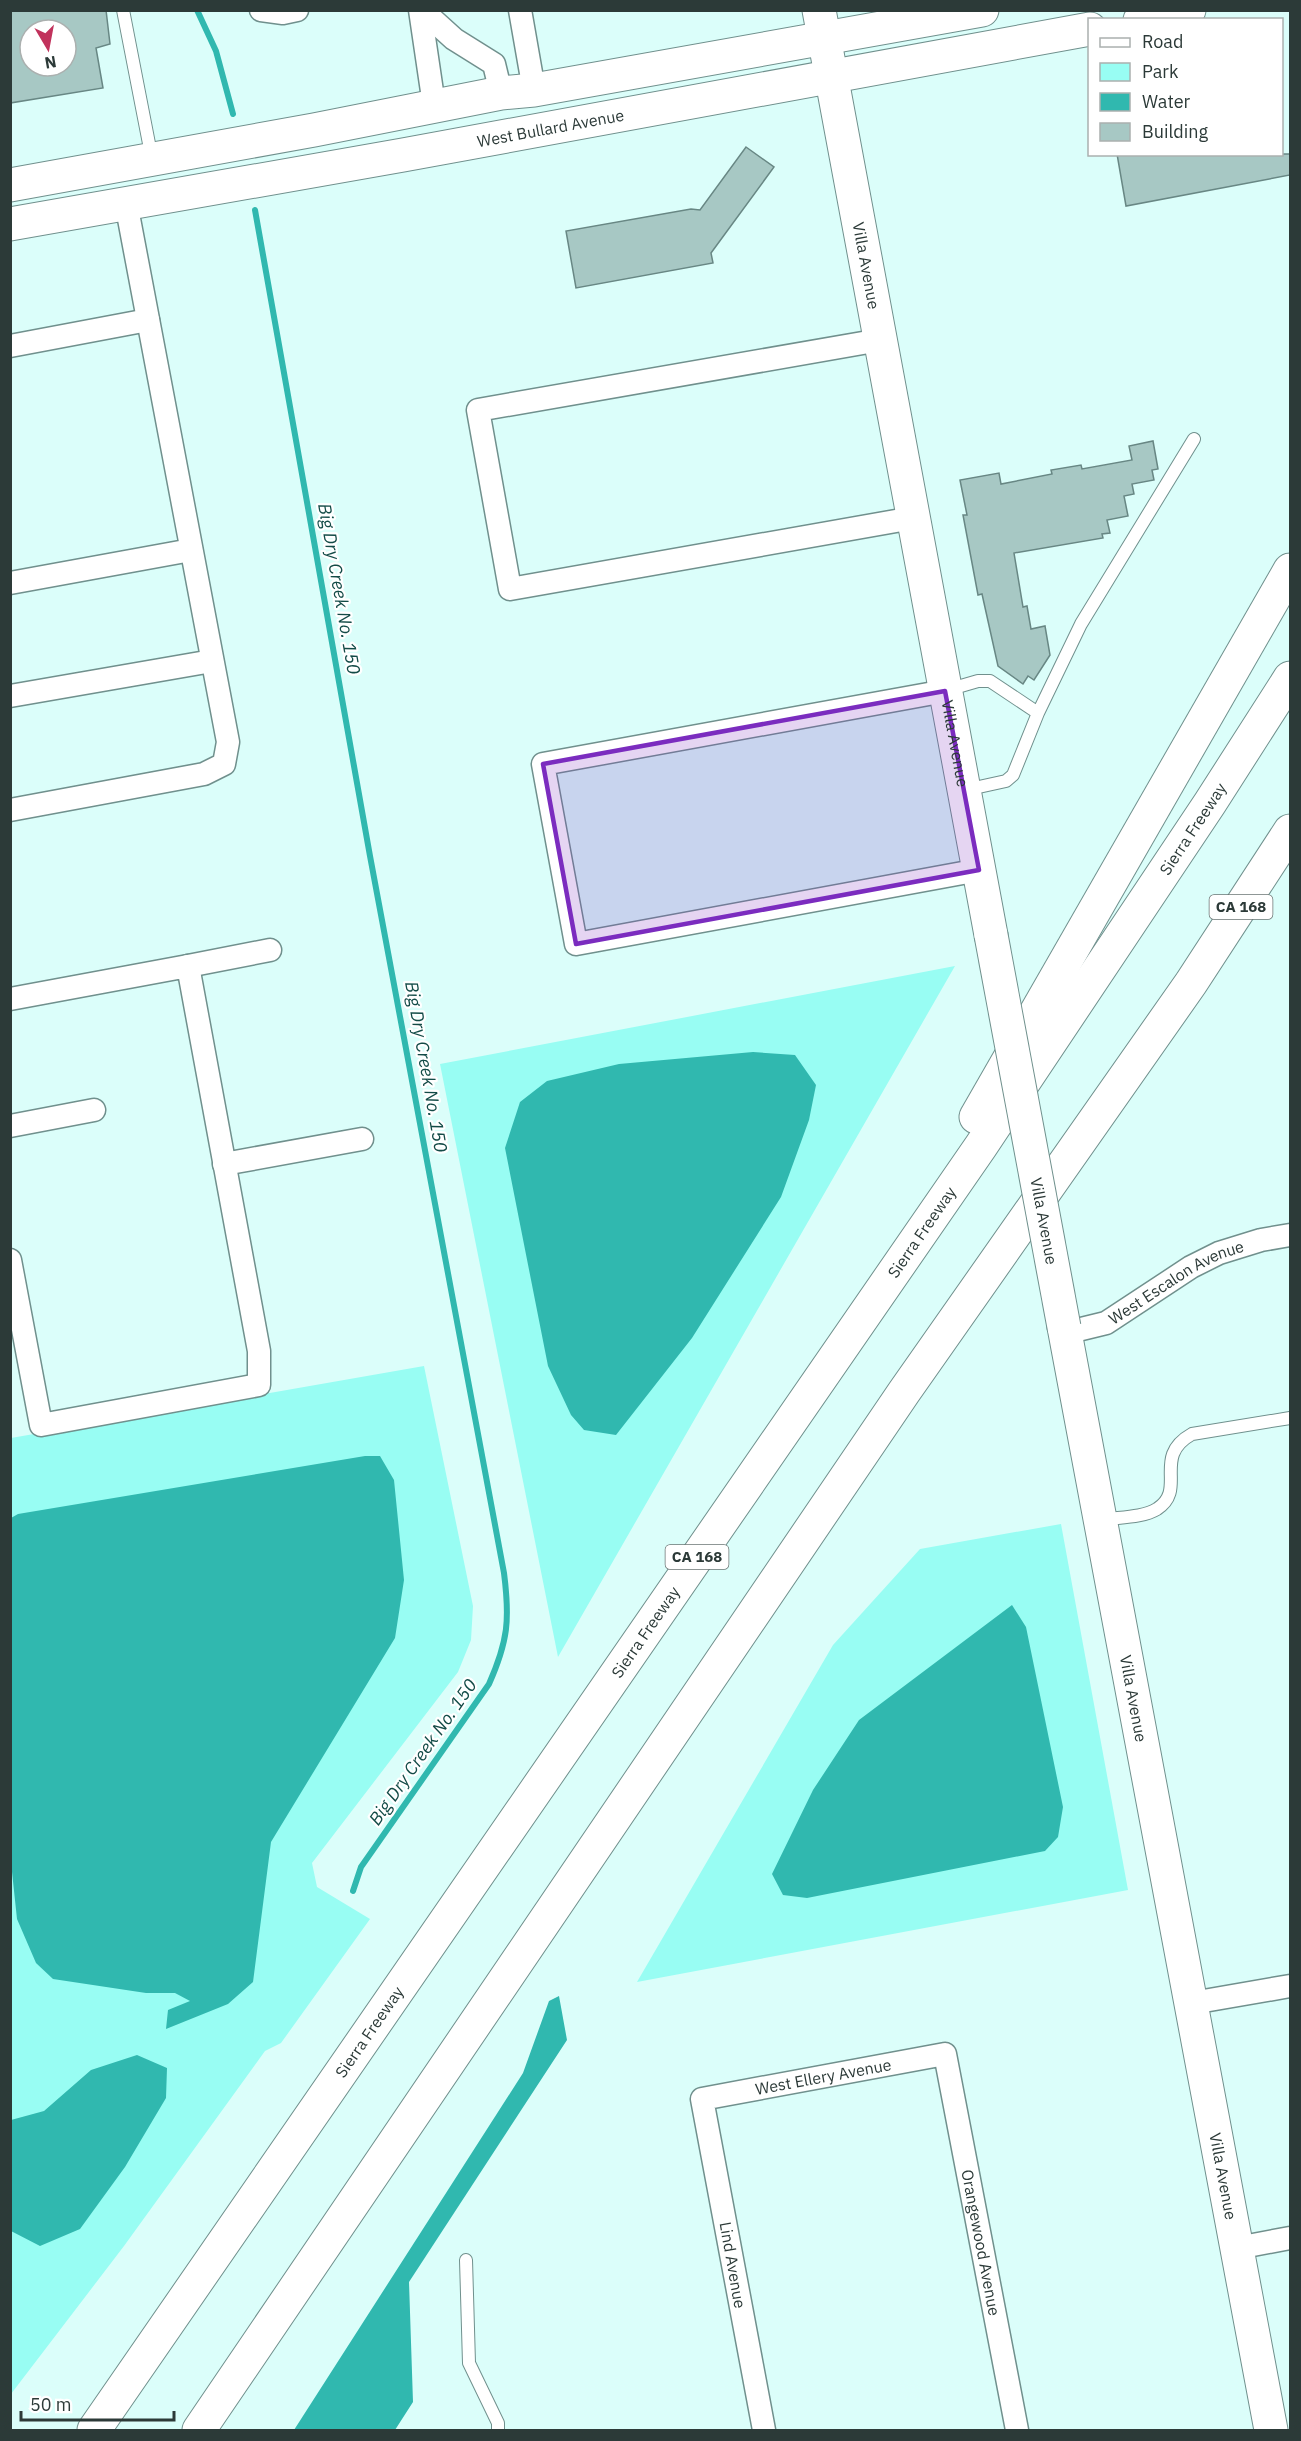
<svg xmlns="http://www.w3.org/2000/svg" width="1301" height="2441" font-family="'IBM Plex Sans',sans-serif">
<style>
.green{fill:#98fdf3}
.water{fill:#30b8af}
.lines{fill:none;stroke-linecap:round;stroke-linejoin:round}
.stream{stroke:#30b8af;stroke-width:6}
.building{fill:#a7c8c4;stroke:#688784;stroke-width:1.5;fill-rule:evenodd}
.lane-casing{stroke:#70908d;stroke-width:14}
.street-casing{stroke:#70908d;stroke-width:25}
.secondary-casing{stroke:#70908d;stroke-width:35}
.primary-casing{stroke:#70908d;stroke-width:35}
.highway-casing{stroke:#70908d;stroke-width:35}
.lane{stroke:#fff;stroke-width:12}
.street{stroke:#fff;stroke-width:22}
.secondary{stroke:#fff;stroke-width:33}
.primary{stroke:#fff;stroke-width:33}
.highway{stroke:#fff;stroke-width:33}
.secondary-bridge-casing{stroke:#70908d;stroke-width:35;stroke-linecap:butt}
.secondary-bridge{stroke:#fff;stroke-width:33}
.marked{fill:#7b2cbf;fill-opacity:0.2;stroke:#7b2cbf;stroke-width:4.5;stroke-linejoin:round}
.labels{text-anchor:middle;stroke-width:4.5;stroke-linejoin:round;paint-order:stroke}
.shield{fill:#fff;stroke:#6b7574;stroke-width:1.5}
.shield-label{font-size:15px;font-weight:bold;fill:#2c3a38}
.street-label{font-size:16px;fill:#2c3a38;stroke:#fff}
.water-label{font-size:18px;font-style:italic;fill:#134b47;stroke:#fff}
</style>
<rect width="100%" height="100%" fill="#dbfefa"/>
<path class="green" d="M955,966L558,1657L440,1064Z
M424,1366L473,1606L471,1640L458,1672L312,1863L317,1887L370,1919L281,2043L265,2051L124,2246L11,2394V1438Z
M1061,1524L1128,1890L637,1982L833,1645L920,1549Z"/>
<path class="water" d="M753,1052L795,1055L816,1085L809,1120L781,1197L692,1338L616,1435L584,1430L571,1415L548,1366L505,1148L520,1102L547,1081L619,1064Z
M365,1456H380L394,1480L404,1580L395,1638L271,1842L253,1982L228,2004L166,2029L168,2010L190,2001L175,1993H146L53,1979L36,1963L17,1919L10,1853L11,1518L18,1514Z
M1012,1605L1026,1627L1063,1807L1058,1837L1045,1851L807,1898L783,1895L772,1874L813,1790L859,1720Z
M559,1996L567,2040L409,2282L413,2402L395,2430H294L523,2073L549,2001Z
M137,2055L167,2068L166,2098L125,2167L80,2229L40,2246L11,2231V2120L44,2111L91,2070Z"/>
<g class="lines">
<path class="stream" d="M197,10L216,51L233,114
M255,210L370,856L504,1573C510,1620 508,1641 489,1684L361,1867L353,1891"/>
</g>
<path class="building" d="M10,10H106L110,44L96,48L103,88L10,103ZM30,30H66V66H30Z
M746,147L774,167L711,253L713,263L576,288L566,231L691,209L700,210Z
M1117,154H1290V175L1126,206Z
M1153,441L1158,469L1152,470L1154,480L1132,484L1134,494L1124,496L1128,516L1107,520L1110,533L1102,534L1103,538L1014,553L1023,607L1027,606L1031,629L1045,626L1050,655L1034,680L1028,676L1023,684L998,666L982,594L978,595L963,515H967L960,480L999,473L1001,484L1052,474L1051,470L1081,465L1082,469L1132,460L1129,446Z"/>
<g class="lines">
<defs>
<path id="lane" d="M123,10L152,159
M947,690L978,681H990L1038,713L1013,775L1006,781L965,790
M1038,713L1081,624L1194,439
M1101,1520C1118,1517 1142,1518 1157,1509C1188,1489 1151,1457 1192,1434L1290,1418
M466,2260L469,2363L498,2423V2430"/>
<g id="street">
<path d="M261,10L283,13L297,10"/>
<path d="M420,10L434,105"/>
<path d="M422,10L454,39L494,64L501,93"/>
<path d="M520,10L534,90"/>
<path d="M880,340L478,410L510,589L913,518"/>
<path d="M10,346L148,320"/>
<path d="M10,583L191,550"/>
<path d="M945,691L543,764L576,944L979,870"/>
<path d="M10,696L212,661"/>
<path d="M10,810L204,774L224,764L228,742L126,203"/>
<path d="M188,966L270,950"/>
<path d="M10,999L188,966L259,1351V1385L41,1425L10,1260"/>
<path d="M10,1126L94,1110"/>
<path d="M224,1164L362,1139"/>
<path id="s1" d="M1065,1333L1106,1323L1191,1267L1219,1253L1261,1240L1290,1235"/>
<path d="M1192,2003L1290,1986"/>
<path d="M1237,2248L1290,2238"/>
<path id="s2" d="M764,2430L702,2099L945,2054L1017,2430"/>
</g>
<g id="secondary">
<path id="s3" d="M819,10L991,935"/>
<path id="s4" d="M1064,1327L1271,2430"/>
</g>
<g id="primary">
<path d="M1140,20L1189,10"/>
<path d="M10,185L314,130L501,93L534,90L982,10"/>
<path id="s5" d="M10,224L403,155L1090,29"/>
</g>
<g id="highway">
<path d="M976,1117L1290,570"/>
<path id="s6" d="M94,2430L981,1146L1210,803L1290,678"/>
<path d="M199,2430L904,1392L1191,983L1290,831"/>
</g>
</defs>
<use href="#lane" class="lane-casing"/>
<use href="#street" class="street-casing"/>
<use href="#secondary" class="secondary-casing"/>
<use href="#primary" class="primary-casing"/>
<use href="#highway" class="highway-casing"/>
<use href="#lane" class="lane"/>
<use href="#street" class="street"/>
<use href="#secondary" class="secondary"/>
<use href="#primary" class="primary"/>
<use href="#highway" class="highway"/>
<defs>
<g id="secondary-bridge">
<path id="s7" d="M991,935L1064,1327"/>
</g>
</defs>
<use href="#secondary-bridge" class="secondary-bridge-casing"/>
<use href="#secondary-bridge" class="secondary-bridge"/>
</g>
<path class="marked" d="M945,691L979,870L576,944L543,764Z"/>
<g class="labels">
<g class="shield">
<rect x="1209.5" y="895" width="63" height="24" rx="4.5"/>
<rect x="665.5" y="1545" width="63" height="24" rx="4.5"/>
</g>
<g class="shield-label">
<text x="1241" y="912">CA 168</text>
<text x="697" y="1562">CA 168</text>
</g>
<g class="street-label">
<text dy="6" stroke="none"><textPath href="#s5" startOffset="549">West Bullard Avenue</textPath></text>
<text dy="6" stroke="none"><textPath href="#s3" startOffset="260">Villa Avenue</textPath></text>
<text dy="6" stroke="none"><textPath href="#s3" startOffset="746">Villa Avenue</textPath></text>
<text dy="6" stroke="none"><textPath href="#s6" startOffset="1942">Sierra Freeway</textPath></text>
<text dy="6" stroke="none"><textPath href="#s7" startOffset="291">Villa Avenue</textPath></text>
<text dy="6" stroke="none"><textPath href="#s6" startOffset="1456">Sierra Freeway</textPath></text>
<text dy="6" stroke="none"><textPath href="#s1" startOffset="124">West Escalon Avenue</textPath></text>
<text dy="6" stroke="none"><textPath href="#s6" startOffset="970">Sierra Freeway</textPath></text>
<text dy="6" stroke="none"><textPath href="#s4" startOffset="378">Villa Avenue</textPath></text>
<text dy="6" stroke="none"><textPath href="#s6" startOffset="484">Sierra Freeway</textPath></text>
<text dy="6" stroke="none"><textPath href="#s2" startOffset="460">West Ellery Avenue</textPath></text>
<text dy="6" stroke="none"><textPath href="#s4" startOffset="864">Villa Avenue</textPath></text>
<text dy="6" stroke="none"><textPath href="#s2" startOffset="776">Orangewood Avenue</textPath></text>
<text transform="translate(733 2265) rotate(80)" y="6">Lind Avenue</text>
</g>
<g class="water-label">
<text transform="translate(339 589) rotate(80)" y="6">Big Dry Creek No. 150</text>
<text transform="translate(426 1067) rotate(80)" y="6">Big Dry Creek No. 150</text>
<text transform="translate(423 1752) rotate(-55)" y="6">Big Dry Creek No. 150</text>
</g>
</g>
<rect width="1301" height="2441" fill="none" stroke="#2c3a38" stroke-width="24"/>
<rect x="1088" y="18" width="195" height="138" fill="#ffffff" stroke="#abb0af" stroke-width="1.5"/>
<rect x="1100" y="38" width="30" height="9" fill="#ffffff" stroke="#abb0af" stroke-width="1.5"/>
<text x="1142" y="48" font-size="18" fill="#2c3a38">Road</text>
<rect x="1100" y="63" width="30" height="18" fill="#98fdf3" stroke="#abb0af" stroke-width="1.5"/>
<text x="1142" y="78" font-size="18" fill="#2c3a38">Park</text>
<rect x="1100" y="93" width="30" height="18" fill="#30b8af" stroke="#abb0af" stroke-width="1.5"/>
<text x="1142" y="108" font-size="18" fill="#2c3a38">Water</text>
<rect x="1100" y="123" width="30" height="18" fill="#a7c8c4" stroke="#abb0af" stroke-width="1.5"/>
<text x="1142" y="138" font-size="18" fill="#2c3a38">Building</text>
<g transform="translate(48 48) rotate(170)"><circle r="28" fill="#ffffff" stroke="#abb0af" stroke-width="1.5"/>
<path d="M0-4.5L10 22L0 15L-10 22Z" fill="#c1325c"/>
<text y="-9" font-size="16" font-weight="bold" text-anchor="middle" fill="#2c3a38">N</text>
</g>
<path d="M21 2411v9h153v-9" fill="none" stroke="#2c3a38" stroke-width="3"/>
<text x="30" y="2411" font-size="18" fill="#2c3a38" stroke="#ffffff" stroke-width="4.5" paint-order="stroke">50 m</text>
</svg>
